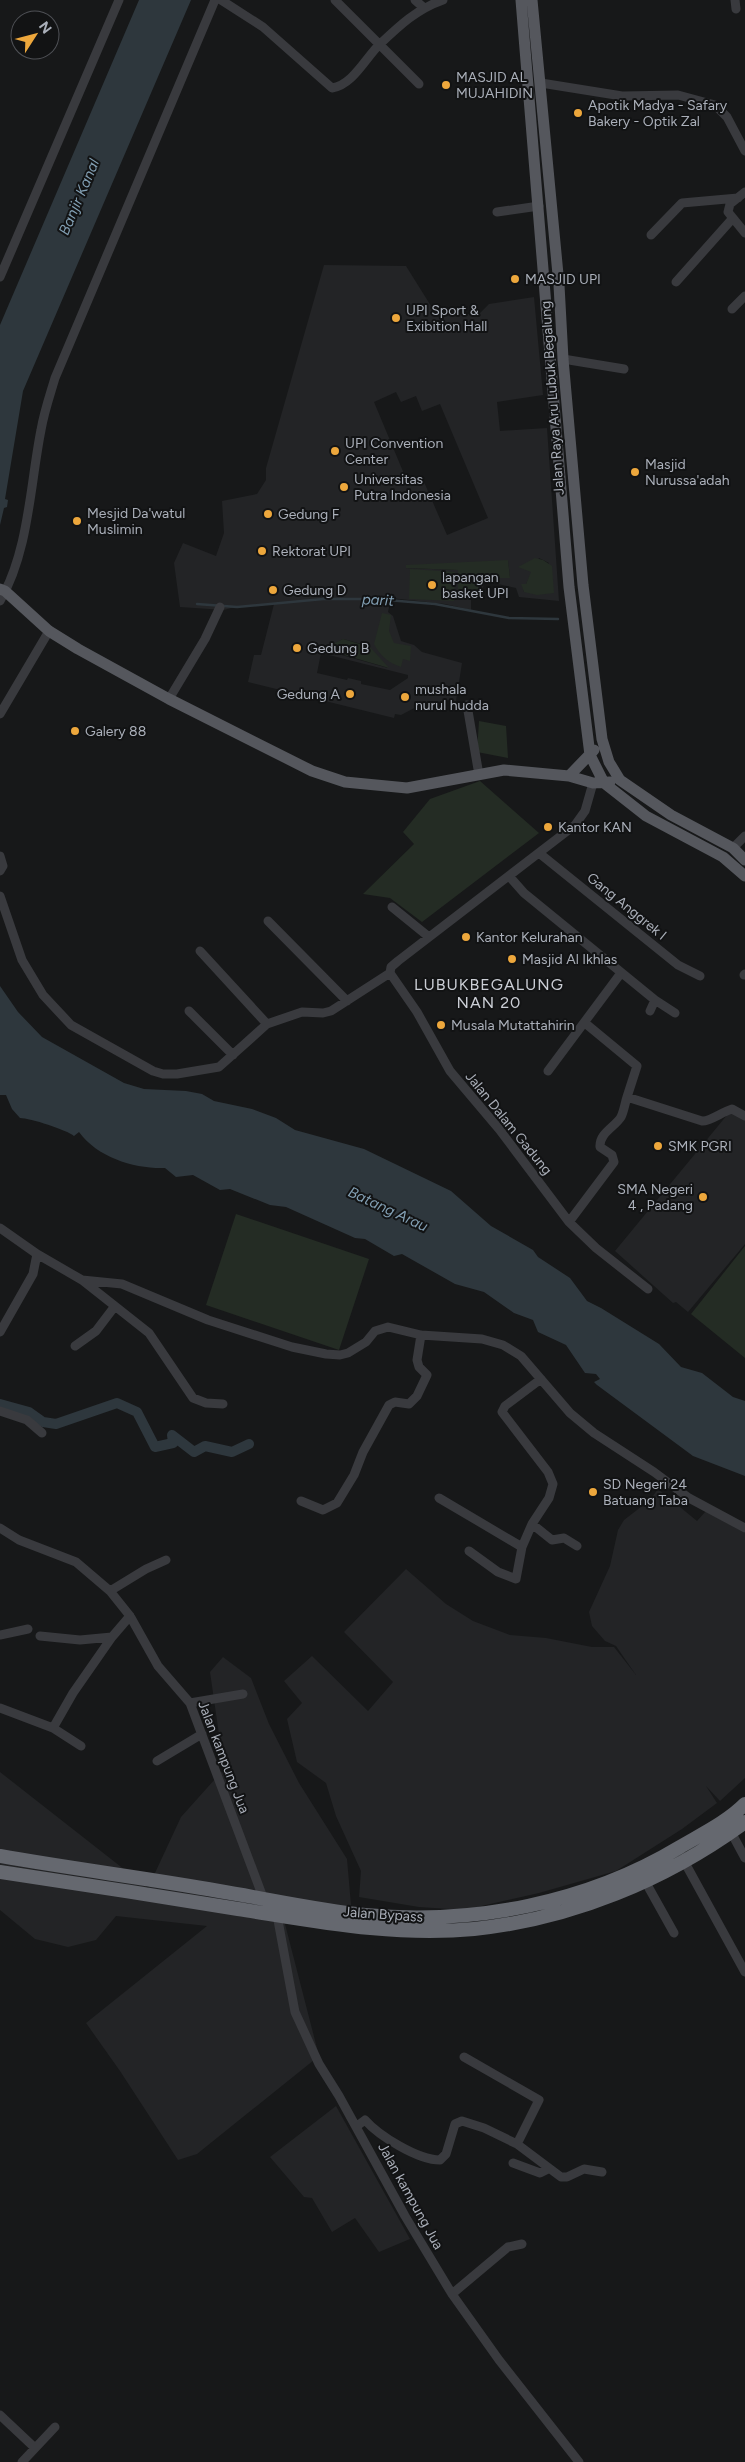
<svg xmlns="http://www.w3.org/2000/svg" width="745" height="2462" font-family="Figtree,sans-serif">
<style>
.built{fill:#232426;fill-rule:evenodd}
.green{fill:#242c24}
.water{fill:#2e373d}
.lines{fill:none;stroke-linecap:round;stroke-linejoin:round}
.stream{stroke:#2e373d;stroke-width:2.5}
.canal{stroke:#2e373d;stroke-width:10}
.minor{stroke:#393a3e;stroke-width:9}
.major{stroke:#55575d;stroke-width:11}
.highway{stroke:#65686f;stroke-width:14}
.poi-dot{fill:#eda73c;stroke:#121314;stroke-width:2}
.labels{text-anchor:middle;stroke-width:4;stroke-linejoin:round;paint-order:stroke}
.poi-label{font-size:14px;fill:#aaafb9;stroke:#121314;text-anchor:start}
.street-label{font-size:14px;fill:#aaafb9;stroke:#121314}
.water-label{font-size:15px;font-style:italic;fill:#829fb3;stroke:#121314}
.quarter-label{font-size:16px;letter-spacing:1px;fill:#cbced5;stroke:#121314}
</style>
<rect width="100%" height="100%" fill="#171819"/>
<path class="built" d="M324,265L406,266L431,306L448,314H469L476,317L489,304L534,297L543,395L497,402L500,431L547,428L559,601L519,597L516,588L485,581L480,597H471V610L445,604L391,598L388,612L393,616L401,641L414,645L422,652L462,663L456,701L445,700L443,707L424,703L401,715L395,714L394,718L248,682L254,655H261L274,604L238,606L224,610L180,607L174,563L183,543L216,556L224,533L222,501L257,494L266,480V468ZM396,392L401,402L416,396L422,411L440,404L488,518L447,535L421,475L407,481L374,402ZM539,558L549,563L524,592L522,584H526ZM498,561H508L510,578H480L471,592L458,597V570L406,568ZM343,639L365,645L388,668L324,650ZM321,653L408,675V678L390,690L361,684V681L348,678L347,680L317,673Z
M732,1109L745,1114V1244L688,1312L676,1302L673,1303L615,1251Z
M658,1489L697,1521L706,1511L745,1533V1778L720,1801L706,1786L717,1803L682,1829L616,1871L539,1893L464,1910L419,1907L359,1897L361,1871L336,1816L326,1783L297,1762L287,1719L302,1703L284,1681L312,1656L368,1711L393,1682L344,1632L406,1569L446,1604L473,1621L510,1635L546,1638L592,1647H614L636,1675L616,1646L605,1641L592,1626L589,1612L610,1566L618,1530L624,1520L650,1500Z
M223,1657L251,1678L269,1724L299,1783L347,1859L353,1928L285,1924L319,2056L197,2154L178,2160L120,2071L86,2023L207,1926L116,1916L96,1940L68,1947L35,1939L0,1910V1772L148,1888L181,1817L224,1769L210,1672Z
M336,2106L410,2239L379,2252L355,2218L332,2232L312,2198L304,2197L270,2157Z"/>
<path class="green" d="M535,558L543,560L552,566L554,593L537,595L524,592L521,584H526L531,572L518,567Z
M508,560L510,578H480L478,591L471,592L468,599L458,597V570L406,568V565Z
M410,569L455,572L454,601L409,599Z
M382,613L391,615L389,631L394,643L411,646L410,661L403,659L401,667C389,663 380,656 374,644Z
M343,639L370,647L389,668L323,649Z
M479,721L506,726L508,758L477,752Z
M480,781L539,833L422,922L390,898L363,894L414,844L403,832L430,799Z
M236,1214L369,1259L339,1350L206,1305Z
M745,1246V1358L691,1314Z"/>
<path class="water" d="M139,0H191L23,391L5,499L8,500L7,507L4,508L0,525V325Z
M0,986L18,1012L42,1037L124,1083L144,1089L186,1091L202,1094L214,1101L252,1109L276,1118L295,1130L364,1149L451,1191L491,1226L533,1250L538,1257L570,1278L587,1301L601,1308L659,1344L681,1367L702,1373L733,1397L745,1401V1476L693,1456L597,1385L594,1382L600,1379L596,1374L585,1373L566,1345L538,1332L533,1320L514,1313L484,1292L455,1284L402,1254L394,1256L365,1239L355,1238L286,1207L270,1205L230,1189L220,1190L193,1175L176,1177L165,1168C135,1169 98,1158 79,1132L74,1136C67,1130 30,1118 20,1118L12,1109L6,1095H0V1100Z"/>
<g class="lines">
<path class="stream" d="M197,604L237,607L323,599H375L435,604L509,618L558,619"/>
<path class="canal" d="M0,1404L29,1412L43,1422L56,1424L117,1403L137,1412L155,1447L173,1443L172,1435L194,1452L205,1446L232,1452L249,1444"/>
<path class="minor" d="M221,0L263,27L332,88C353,85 366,57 380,44C400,25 417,9 443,0
M335,0L419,84
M415,0L423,7
M735,0L736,9
M541,83L622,96L678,95L715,105L727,117L745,151
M745,192L730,204L728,212L745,233
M497,212L539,206
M651,235L682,203L738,198
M0,277L119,0
M676,282L733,218
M732,309L745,296
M563,359L624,369
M0,601C29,551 30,485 41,430C44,412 50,395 55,378L215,0
M169,699L205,639L220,607
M467,705L479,775
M0,714L49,631
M593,783L585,811L575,825L398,961L391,967L390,973L417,1012L450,1071L499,1129L569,1222L596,1248L648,1289
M733,848L745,836
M539,853L678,965L700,976
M0,856L3,866L0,871
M509,876L524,893L655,1000L650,1011
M0,896L22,960L43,995L71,1025L153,1071L163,1074H177L219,1067L267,1024L302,1012L323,1013L331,1011L390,973
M392,907L429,937
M268,921L347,1001
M200,951L267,1024
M744,975L745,974
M655,1000L675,1013
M189,1011L233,1055
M585,1023L637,1066L627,1097L702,1121C709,1122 722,1112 732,1109L745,1116
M548,1071L621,973
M569,1222L614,1162L612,1155L600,1147C599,1133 615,1127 621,1117C624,1111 625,1103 627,1097
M0,1228L37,1254L33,1274L0,1332
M37,1254L82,1280L149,1333L193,1398L206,1403L223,1404
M82,1280L122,1284L208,1320L292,1347L326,1354L340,1355L348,1353L366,1342L375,1331L388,1327L421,1335L482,1339L503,1345L521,1356L570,1413L594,1433L654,1472L689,1498L745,1528
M75,1346L96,1331L115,1306
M0,1411L27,1420L42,1433
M439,1498L522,1547L532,1524L549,1498L553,1484L548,1472L502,1412L505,1406L541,1379
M301,1501L323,1510L337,1503L354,1475L363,1452L389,1405L395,1402L409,1404L417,1396L427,1375L419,1367L417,1360L421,1335
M532,1524L552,1540L564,1538L577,1546
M0,1528L19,1540L76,1562L110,1591L130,1616L158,1666L190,1703L264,1900
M469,1551L498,1572L516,1579L522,1547
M110,1591L146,1569L166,1560
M0,1635L28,1629
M40,1636L80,1640L112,1637L73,1693L53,1728
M112,1637L130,1616
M190,1703L243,1694
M0,1708L53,1728L81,1746
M157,1761L202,1734
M731,1832L745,1858
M684,1861L745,1972
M645,1881L674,1933
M277,1915L295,2012L319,2064L339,2096L405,2216L452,2294L499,2360L579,2462
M464,2057L539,2100L517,2144
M357,2126L365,2120C379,2136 418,2160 440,2160L446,2154L455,2124L462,2121L484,2128L517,2144L561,2177H567L584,2169L602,2172
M513,2163L540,2173L548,2169
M452,2294L508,2247L522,2244
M0,2415L35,2448
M22,2462L55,2427"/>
<path class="major" d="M521,0L569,587L590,755L604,783L646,816L723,857L745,876
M532,0L559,285L563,359L583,585L602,739L609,762L620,780L671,815L733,848L745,860
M0,589L5,591L49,631L78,649L169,699L312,771L345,782L407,788L504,770L569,776L593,783L610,782
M569,776L594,750"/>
<path class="highway" d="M0,1856C73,1869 146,1878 219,1891C268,1899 316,1910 365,1915C474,1925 587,1903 680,1847C702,1834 727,1822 745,1804
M0,1872C79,1884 159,1896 238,1909C315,1921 395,1937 474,1929C571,1919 666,1880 745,1822"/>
</g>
<g class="poi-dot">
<circle cx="446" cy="85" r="5"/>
<circle cx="578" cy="113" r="5"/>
<circle cx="515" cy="279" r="5"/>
<circle cx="396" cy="318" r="5"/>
<circle cx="335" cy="451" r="5"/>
<circle cx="635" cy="472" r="5"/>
<circle cx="344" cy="487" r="5"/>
<circle cx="268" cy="514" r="5"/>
<circle cx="77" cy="521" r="5"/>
<circle cx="262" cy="551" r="5"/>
<circle cx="432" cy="585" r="5"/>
<circle cx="273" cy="590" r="5"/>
<circle cx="297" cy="648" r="5"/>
<circle cx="350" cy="694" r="5"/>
<circle cx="405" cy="697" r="5"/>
<circle cx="75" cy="731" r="5"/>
<circle cx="548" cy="827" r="5"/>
<circle cx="466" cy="937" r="5"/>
<circle cx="512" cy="959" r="5"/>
<circle cx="441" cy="1025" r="5"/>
<circle cx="658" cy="1146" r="5"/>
<circle cx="703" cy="1197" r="5"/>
<circle cx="593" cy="1492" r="5"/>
</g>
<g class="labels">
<g class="poi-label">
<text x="456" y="82">MASJID AL<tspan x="456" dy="16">MUJAHIDIN</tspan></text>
<text x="588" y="110">Apotik Madya - Safary<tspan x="588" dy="16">Bakery - Optik Zal</tspan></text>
<text x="525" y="284">MASJID UPI</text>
<text x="406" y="315">UPI Sport &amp;<tspan x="406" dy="16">Exibition Hall</tspan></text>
<text x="345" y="448">UPI Convention<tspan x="345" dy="16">Center</tspan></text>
<text x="645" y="469">Masjid<tspan x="645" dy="16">Nurussa'adah</tspan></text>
<text x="354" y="484">Universitas<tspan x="354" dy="16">Putra Indonesia</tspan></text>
<text x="87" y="518">Mesjid Da'watul<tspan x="87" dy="16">Muslimin</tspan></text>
<text x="278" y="519">Gedung F</text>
<text x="272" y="556">Rektorat UPI</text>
<text x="442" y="582">lapangan<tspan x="442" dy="16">basket UPI</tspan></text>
<text x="283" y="595">Gedung D</text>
<text x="307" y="653">Gedung B</text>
<text x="415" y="694">mushala<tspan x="415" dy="16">nurul hudda</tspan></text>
<text x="340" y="699" text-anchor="end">Gedung A</text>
<text x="85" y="736">Galery 88</text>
<text x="558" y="832">Kantor KAN</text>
<text x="476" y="942">Kantor Kelurahan</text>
<text x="522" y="964">Masjid Al Ikhlas</text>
<text x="451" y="1030">Musala Mutattahirin</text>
<text x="668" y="1151">SMK PGRI</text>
<text x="693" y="1194" text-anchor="end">SMA Negeri<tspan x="693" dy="16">4 , Padang</tspan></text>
<text x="603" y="1489">SD Negeri 24<tspan x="603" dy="16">Batuang Taba</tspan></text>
</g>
<g class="street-label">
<text transform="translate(552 398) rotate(-94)" y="5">Jalan Raya Aru Lubuk Begalung</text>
<text transform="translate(627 906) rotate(39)" y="5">Gang Anggrek I</text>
<text transform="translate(509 1123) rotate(51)" y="5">Jalan Dalam Gadung</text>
<text transform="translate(224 1757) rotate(69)" y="5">Jalan kampung Jua</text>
<text transform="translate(383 1914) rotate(4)" y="5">Jalan Bypass</text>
<text transform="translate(411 2196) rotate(61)" y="5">Jalan kampung Jua</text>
</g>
<g class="water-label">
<text transform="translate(79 197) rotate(-67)" y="5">Banjir Kanal</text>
<text transform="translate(378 600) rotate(3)" y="5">parit</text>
<text transform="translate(388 1209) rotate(25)" y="5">Batang Arau</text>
</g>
<g class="quarter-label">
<text x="489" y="990">LUBUKBEGALUNG<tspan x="489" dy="18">NAN 20</tspan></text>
</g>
</g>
<g transform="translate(35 35) rotate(54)"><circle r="24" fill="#121314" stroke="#4f5156"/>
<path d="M0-4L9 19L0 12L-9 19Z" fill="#eda73c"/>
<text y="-8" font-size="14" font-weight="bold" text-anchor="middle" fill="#aaafb9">N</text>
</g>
</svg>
